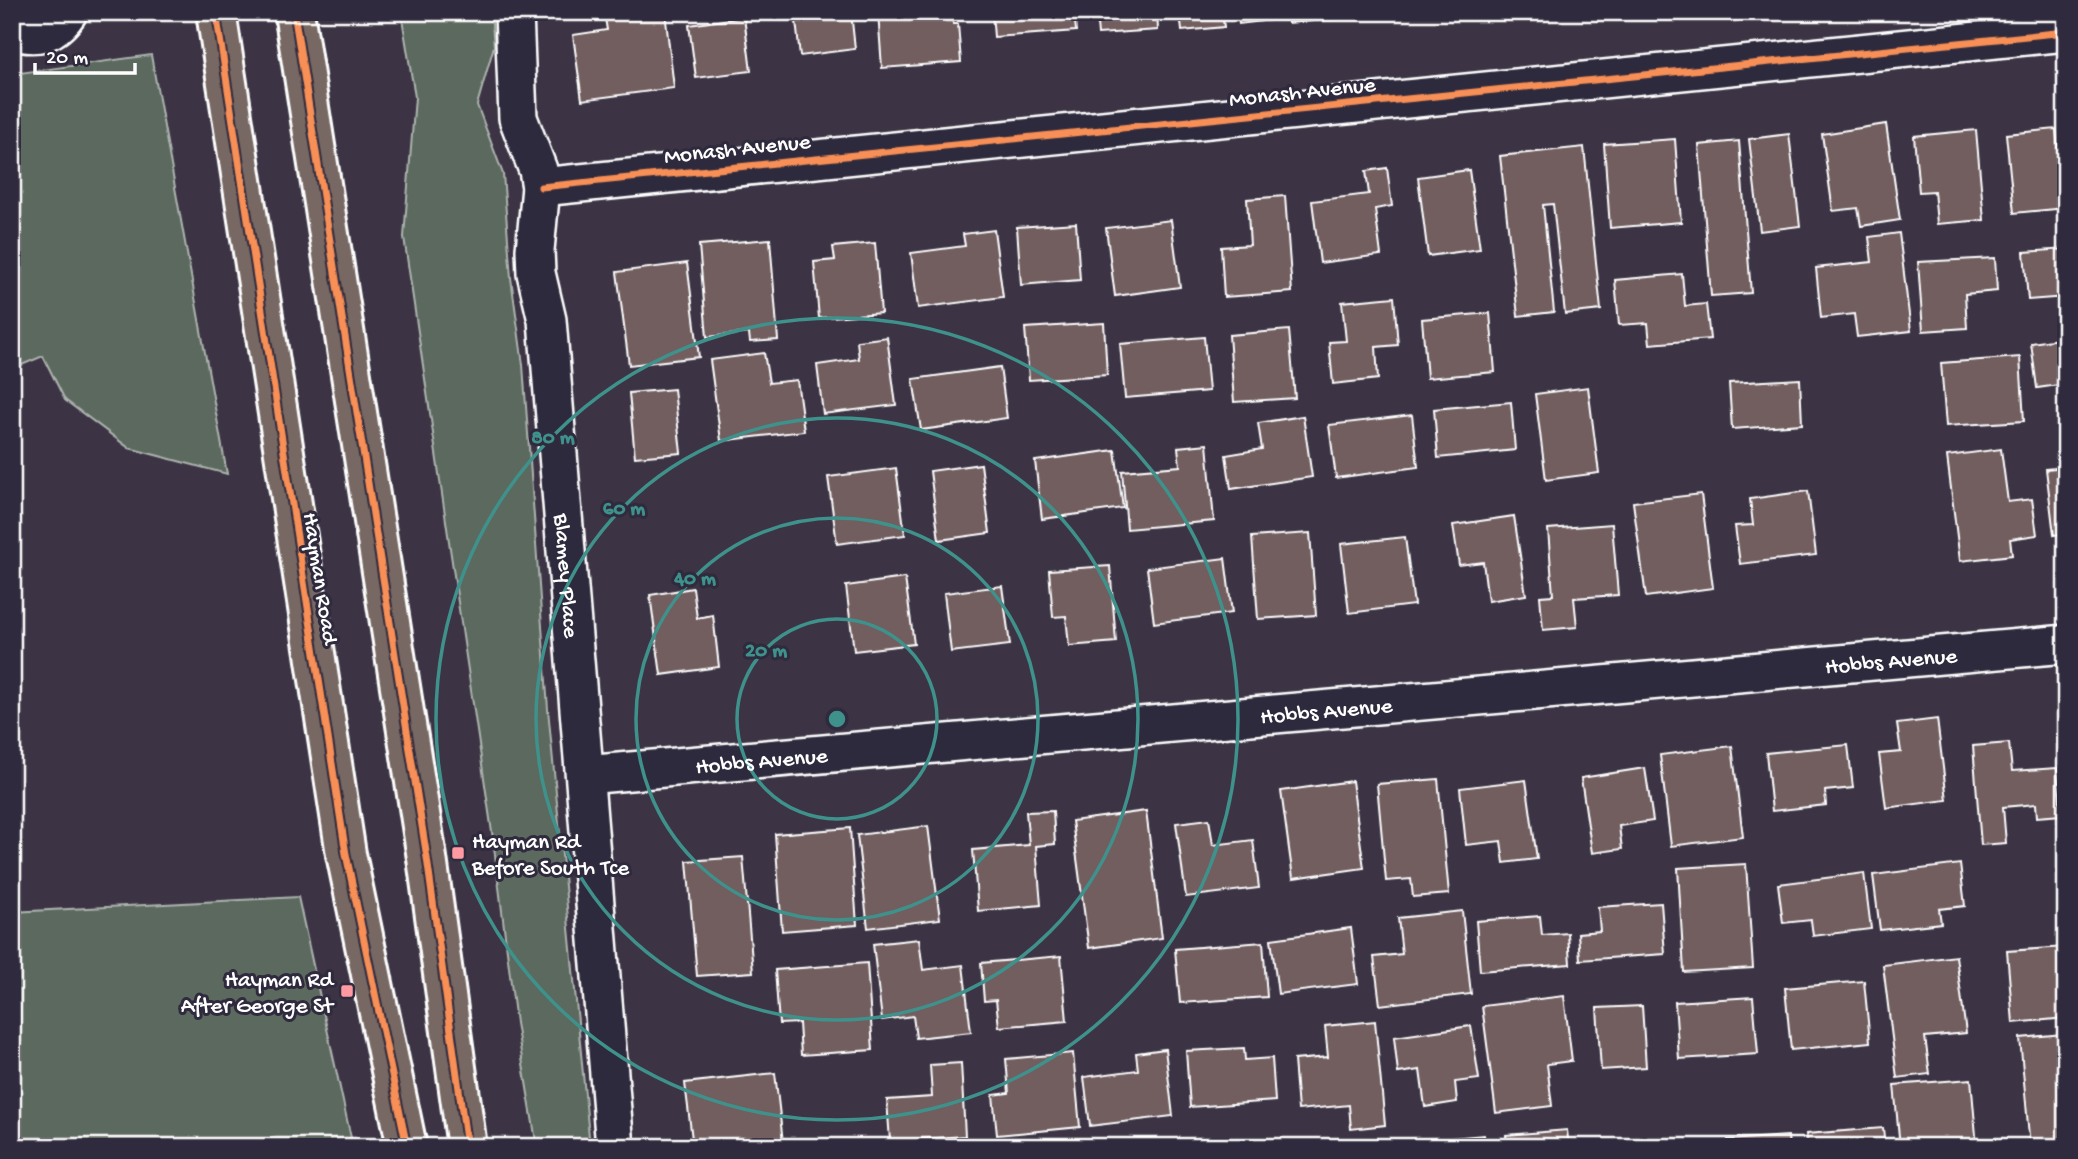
<svg xmlns="http://www.w3.org/2000/svg" width="2078" height="1159" font-family="'Gochi Hand',sans-serif">
<style>
.green{fill:#5b695f;stroke:#adb4af;stroke-width:2}
.building{fill:#725d5f;stroke:#fff;stroke-width:2}
.lines{fill:none;stroke-linecap:round;stroke-linejoin:round}
.minor-casing{stroke:#fff;stroke-width:42}
.primary-casing{stroke:#fff;stroke-width:44}
.minor{stroke:#2f2a3d;stroke-width:37}
.primary{stroke:#776864;stroke-width:38}
.cycleway-casing{stroke:#2f2a3d;stroke-width:11}
.cycleway{stroke:#f78f57;stroke-width:7}
.ring{fill:none;stroke:#3f918b;stroke-width:3.5}
.poi-dot{fill:#ff9aa2;stroke:#2f2a3d;stroke-width:2.5}
.labels{text-anchor:middle;stroke-width:6;stroke-linejoin:round;paint-order:stroke}
.street-label{font-size:23px;fill:#fff;stroke:#2f2a3d}
.poi-label{font-size:23px;fill:#fff;stroke:#2f2a3d;text-anchor:start}
.centre{fill:#3f918b;stroke:#2f2a3d;stroke-width:3.5}
.ring-label{font-size:21px;text-anchor:middle;font-weight:bold;fill:#3f918b;stroke:#2f2a3d;stroke-width:6;stroke-linejoin:round;paint-order:stroke}
</style>
<rect width="100%" height="100%" fill="#3c3444"/>
<filter id="ink" filterUnits="userSpaceOnUse"><feTurbulence type="fractalNoise" baseFrequency=".0143" numOctaves="2"/><feDisplacementMap in="SourceGraphic" scale="14" xChannelSelector="R" yChannelSelector="G"/><feConvolveMatrix kernelMatrix="1 2 1 2 8 2 1 2 1" color-interpolation-filters="sRGB"/></filter>
<g filter="url(#ink)">
<path class="green" d="M401,12H491L494,46L477,105L503,174L511,278L523,365L548,709L590,1147H537L516,1023L493,839L404,237L415,97Z
M151,55L227,474L129,448L65,400L43,356L12,369V74Z
M298,897L353,1147H12V912Z"/>
<path class="building" d="M604,12H665L674,88L582,100L573,35L607,30Z
M795,12H851L855,49L800,56Z
M878,12H952L953,24H958L961,62L882,68Z
M992,12H1074L1076,31L994,37Z
M1096,12H1157L1158,30L1098,34Z
M1180,12H1222L1224,27L1182,31Z
M1238,12H1271L1272,20L1239,24Z
M1287,12H1352V18L1288,23Z
M744,17L751,71L696,78L689,25Z
M1886,124L1900,220L1861,226L1858,208L1833,211L1822,134Z
M2056,129L2059,163H2066V208L2014,213L2006,134Z
M1976,130L1984,220L1937,224L1934,191L1919,192L1914,136Z
M1789,134L1800,226L1760,231L1749,139Z
M1675,139L1681,222L1610,228L1604,144Z
M1739,141L1751,293L1711,296L1699,145Z
M1584,147L1601,310L1565,314L1553,204L1543,205L1554,312L1518,316L1500,156Z
M1387,168L1392,206L1375,209L1381,255L1320,263L1312,201L1369,194L1366,171Z
M1469,170L1480,249L1428,256L1418,177Z
M1285,196L1292,292L1224,297L1221,247L1250,245L1247,199Z
M1171,220L1180,287L1115,296L1106,228Z
M1076,223L1080,280L1021,285L1017,227Z
M994,230L1003,297L918,308L911,253L965,246L963,234Z
M1899,233L1911,331L1857,337L1854,314L1821,318L1816,268L1872,262L1869,237Z
M770,239L778,340L750,342L749,333L707,337L699,245Z
M875,243L881,313L819,318L814,262L835,260L833,247Z
M2066,249V297L2028,300L2024,252Z
M1995,258L1997,291L1965,294L1967,328L1923,331L1918,262Z
M687,263L699,357L629,365L617,272Z
M1682,274L1685,306L1706,304L1710,339L1650,344L1648,323L1619,325L1615,280Z
M1394,297L1398,345L1376,347L1378,379L1333,384L1329,342L1346,341L1342,302Z
M1490,313L1495,372L1427,378L1422,319Z
M1104,323L1107,375L1029,380L1025,328Z
M1289,330L1295,398L1234,402L1229,335Z
M887,337L896,405L823,414L817,365L859,359L857,341Z
M1204,337L1209,391L1125,398L1120,344Z
M2066,338V384L2037,388L2031,343Z
M764,353L769,383L797,380L804,431L721,441L710,360Z
M2020,357L2024,421L1946,426L1941,363Z
M1000,367L1007,418L921,430L913,379Z
M1800,379L1802,424L1732,429L1729,383Z
M1588,387L1599,473L1546,480L1535,394Z
M674,389L681,453L635,457L629,393Z
M1511,402L1515,450L1438,458L1434,409Z
M1412,415L1418,467L1336,478L1329,425Z
M1303,416L1312,477L1231,489L1226,455L1262,449L1258,423Z
M1207,444L1214,521L1127,529L1122,471L1180,466L1178,447Z
M2001,449L2008,502L2032,499L2037,535L2010,539L2012,555L1960,561L1947,456Z
M1115,450L1123,508L1042,519L1035,461Z
M981,464L990,533L939,540L930,471Z
M2066,467V533L2054,535L2046,469Z
M896,468L905,535L837,544L828,477Z
M1808,491L1816,555L1740,564L1735,526L1753,525L1750,499Z
M1701,494L1713,588L1646,597L1633,502Z
M1514,516L1526,595L1488,601L1483,562L1459,565L1453,525Z
M1612,524L1618,595L1574,598L1577,627L1543,630L1540,596L1553,595L1548,529Z
M1310,533L1316,615L1258,619L1252,537Z
M1405,537L1414,605L1349,613L1341,544Z
M1225,558L1232,613L1154,623L1147,568Z
M1110,566L1116,642L1069,646L1066,616L1053,617L1049,570Z
M905,578L914,644L854,651L846,586Z
M1002,586L1010,645L951,652L944,593Z
M693,588L697,618L713,615L719,667L661,675L650,595Z
M1937,719L1947,800L1886,808L1879,754L1901,752L1897,724Z
M2009,743L2012,771L2057,768L2061,815L2037,817L2036,804L2003,807L2006,843L1981,845L1973,746Z
M1848,745L1853,788L1825,791L1826,805L1772,811L1766,753Z
M1732,746L1743,837L1671,846L1660,755Z
M1645,768L1653,821L1619,826L1622,849L1592,853L1581,778Z
M1438,779L1449,894L1413,897L1411,879L1386,881L1377,784Z
M1526,780L1537,859L1504,863L1501,841L1466,845L1460,788Z
M1352,781L1364,868L1293,878L1281,791Z
M1053,811L1055,844L1036,846L1041,905L978,911L973,850L1029,845L1026,812Z
M1146,811L1162,938L1089,948L1072,821Z
M1209,819L1213,845L1253,840L1259,888L1186,897L1176,823Z
M928,826L940,919L868,928L857,835Z
M850,828L857,925L782,931L775,834Z
M743,857L753,972L697,976L687,861Z
M1746,864L1753,968L1684,972L1678,868Z
M1960,864L1965,906L1939,909L1941,923L1880,930L1873,875Z
M1864,873L1871,929L1813,936L1811,920L1783,923L1778,884Z
M1661,903L1665,954L1580,960L1578,933L1600,931L1598,907Z
M1462,911L1471,994L1380,1005L1374,957L1402,954L1398,918Z
M1540,916L1542,935L1568,933L1570,964L1480,971L1476,921Z
M1351,928L1358,984L1278,994L1271,939Z
M919,939L923,970L963,965L971,1032L916,1038L913,1016L882,1020L873,944Z
M1263,942L1267,997L1180,1003L1175,949Z
M2066,947V1018L2013,1023L2007,951Z
M1061,956L1067,1021L999,1027L996,1000L984,1001L981,963Z
M1956,956L1966,1033L1925,1037L1930,1074L1897,1078L1883,965Z
M867,963L873,1050L801,1055L799,1023L779,1024L775,970Z
M1864,981L1870,1042L1791,1050L1785,988Z
M1564,996L1572,1061L1547,1064L1552,1106L1496,1113L1482,1006Z
M1753,997L1758,1054L1679,1059L1675,1002Z
M1642,1006L1646,1067L1601,1070L1597,1008Z
M1375,1021L1385,1125L1351,1129L1349,1105L1298,1110L1294,1060L1328,1057L1325,1026Z
M1471,1026L1479,1079L1455,1082L1457,1102L1425,1107L1420,1070L1398,1073L1394,1037Z
M2063,1034L2066,1147H2030L2020,1038Z
M1244,1048L1245,1060L1272,1058L1275,1101L1190,1107L1186,1051Z
M1165,1049L1173,1116L1090,1126L1084,1077L1138,1070L1136,1053Z
M1073,1053L1080,1127L997,1135L993,1095L1009,1093L1006,1059Z
M961,1063L965,1136L890,1141L887,1100L932,1097L930,1065Z
M775,1073L783,1142L739,1147H693L685,1083Z
M1971,1079L1977,1147H1900L1894,1085Z
M1883,1128L1885,1147H1807L1806,1134Z
M1567,1130L1569,1147H1507L1506,1135Z
M1484,1135L1485,1147H1406V1142Z
M1788,1136L1789,1147H1729L1728,1140Z
M1385,1140L1386,1147H1342V1145Z"/>
<g class="lines">
<defs>
<g id="minor">
<path id="s1" d="M514,12L518,118L538,170L541,187L535,250L536,273L547,320L615,1147"/>
<path d="M12,30C36,38 54,33 68,12"/>
<path d="M541,187L2066,32"/>
<path id="s2" d="M585,775L2066,644"/>
</g>
<path id="primary" d="M216,12L346,854L407,1147
M294,12L427,858L467,1147"/>
</defs>
<use href="#minor" class="minor-casing"/>
<use href="#primary" class="primary-casing"/>
<use href="#minor" class="minor"/>
<use href="#primary" class="primary"/>
<defs>
<path id="cycleway" d="M216,12L346,854L407,1147
M294,12L427,858L467,1147
M541,187L2066,32"/>
</defs>
<use href="#cycleway" class="cycleway-casing"/>
<use href="#cycleway" class="cycleway"/>
</g>
</g>
<g class="ring">
<circle cx="837" cy="719" r="100"/>
<circle cx="837" cy="719" r="201"/>
<circle cx="837" cy="719" r="301"/>
<circle cx="837" cy="719" r="401"/>
</g>
<g class="poi-dot">
<rect x="451" y="846" width="14" height="14" rx="3.5"/>
<rect x="340" y="984" width="14" height="14" rx="3.5"/>
</g>
<g class="labels">
<g class="street-label">
<text transform="translate(1302 90) rotate(-6)" y="8">Monash Avenue</text>
<text transform="translate(737 147) rotate(-6)" y="8">Monash Avenue</text>
<text dy="8" stroke="none"><textPath href="#s1" startOffset="570">Blamey Place</textPath></text>
<text transform="translate(322 578) rotate(81)" y="8">Hayman Road</text>
<text dy="8" stroke="none"><textPath href="#s2" startOffset="1311">Hobbs Avenue</textPath></text>
<text dy="8" stroke="none"><textPath href="#s2" startOffset="744">Hobbs Avenue</textPath></text>
<text dy="8" stroke="none"><textPath href="#s2" startOffset="177">Hobbs Avenue</textPath></text>
</g>
<g class="poi-label">
<text x="472" y="848">Hayman Rd<tspan x="472" dy="26">Before South Tce</tspan></text>
<text x="333" y="986" text-anchor="end">Hayman Rd<tspan x="333" dy="26">After George St</tspan></text>
</g>
</g>
<circle cx="837" cy="719" r="10" class="centre"/>
<g class="ring-label">
<text x="553" y="443">80 m</text>
<text x="624" y="514">60 m</text>
<text x="695" y="584">40 m</text>
<text x="766" y="656">20 m</text>
</g>
<rect width="2078" height="1159" fill="none" stroke="#2f2a3d" stroke-width="42"/>
<rect x="21" y="21" width="2036" height="1117" fill="none" stroke="#fff" stroke-width="2.5" filter="url(#ink)"/>
<path d="M35 63v10h100v-10" fill="none" stroke="#ffffff" stroke-width="3.5"/>
<text x="46" y="63" font-size="21" fill="#ffffff" stroke="#2f2a3d" stroke-width="5" paint-order="stroke">20 m</text>
</svg>
